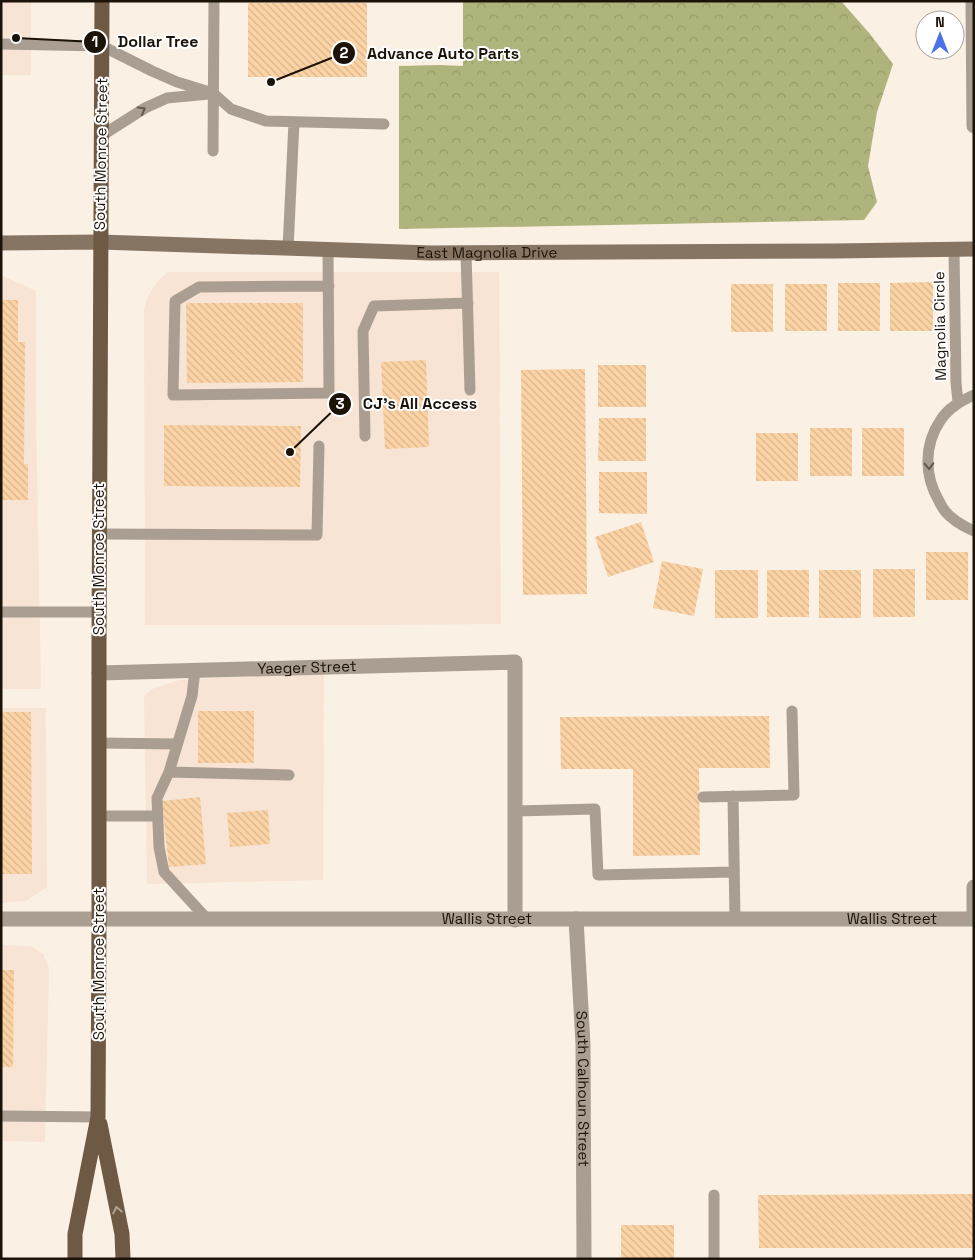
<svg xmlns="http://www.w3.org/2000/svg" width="975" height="1260" font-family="'Space Grotesk',sans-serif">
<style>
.commercial{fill:#f7e4d4}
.forest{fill:url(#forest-crowns)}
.building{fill:url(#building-back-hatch)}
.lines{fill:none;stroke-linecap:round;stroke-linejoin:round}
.lane{stroke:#aa9e92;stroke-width:11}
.street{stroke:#aa9e92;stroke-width:15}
.secondary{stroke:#877564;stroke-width:15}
.primary{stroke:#6e5944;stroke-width:15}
.oneway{stroke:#63584d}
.oneway2{stroke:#afa498}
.labels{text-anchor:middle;stroke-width:4;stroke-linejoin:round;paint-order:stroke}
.street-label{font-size:15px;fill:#1c1308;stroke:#fff}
.leader{fill:none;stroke:#1c1308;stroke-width:2}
.callout-dot{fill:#1c1308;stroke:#fff;stroke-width:2}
.mark-label{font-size:15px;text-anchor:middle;font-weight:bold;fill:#fff}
.callout-label{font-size:16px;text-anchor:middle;font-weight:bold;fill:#1c1308;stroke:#fff;stroke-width:4;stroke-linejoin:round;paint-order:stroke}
</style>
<defs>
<pattern id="forest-crowns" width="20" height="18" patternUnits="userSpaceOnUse" patternTransform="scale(1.25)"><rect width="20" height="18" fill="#afb47c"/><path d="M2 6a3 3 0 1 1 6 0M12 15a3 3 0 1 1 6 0" fill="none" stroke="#969a6a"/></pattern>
<pattern id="building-back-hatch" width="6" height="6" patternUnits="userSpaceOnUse" patternTransform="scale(1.25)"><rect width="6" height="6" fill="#fcd3a5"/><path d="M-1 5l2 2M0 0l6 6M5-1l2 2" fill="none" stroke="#d7b48d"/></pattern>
</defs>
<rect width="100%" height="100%" fill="#fbf0e4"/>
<path class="commercial" d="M1,1H31V75H1Z
M168,272H499L501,624L350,625H145L144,310L147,298L157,282Z
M1,275L36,291V410L41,689H1Z
M324,672L323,880L147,884L144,696L152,689L179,680Z
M1,708H46L47,887L26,901L1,903Z
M1,945L31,946L43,954L49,968L45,1142L1,1141Z"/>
<path class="forest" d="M463,1H841L870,34L893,64L877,112L868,166L877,202L864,220L399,229V66L439,65L463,66Z"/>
<path class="building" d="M248,3H367V77H248Z
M933,282V331H890V283Z
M838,283H880V331H838Z
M731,284H773V332H731Z
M785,284H827V331H785Z
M1,300H18V342H25L24,464H28V500H1Z
M186,303H303V382L187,383Z
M426,360L429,447L385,449L381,362Z
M598,365H646V407H598Z
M585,369L587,594L523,595L521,370Z
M599,418H646V461H598Z
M164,425L301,426L300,487L164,486Z
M810,428H852V476H810Z
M862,428H904V476H862Z
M756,433H798V481H756Z
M599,472H647V514L599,513Z
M641,522L654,562L608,577L595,537Z
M926,552H968V600H926Z
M662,561L703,569L694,616L653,608Z
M873,569H915V617H873Z
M715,570H758V618H715Z
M767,570H809V617H767Z
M819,570H861V618H819Z
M198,711H254V763H198Z
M1,712H31L32,874H1Z
M769,716L770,768H699L700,855L633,856V769H561L560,717Z
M200,797L206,864L169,867L162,801Z
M268,810L270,844L230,847L227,813Z
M1,970H14L13,1067H1Z
M974,1194V1248H759L758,1195Z
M621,1225H674V1259H621Z"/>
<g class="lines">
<path class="lane" d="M1,44L102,46L152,71L177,82L213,93L231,109L266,121L384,124
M101,136L145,108L167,98L209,94
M213,151L214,1
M288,249L294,122
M328,250L329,393L173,395L175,301L199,287L329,286
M954,250L956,383L958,402
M466,253L470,390
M974,395C961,401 948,408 940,421C924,445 924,476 939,501C941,505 943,509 945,511C952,520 963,526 974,531
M365,436L363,331L374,306L468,303
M99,534L317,535L319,446
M1,612H99
M195,670L192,696L169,772L157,798L159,847L164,872L207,919
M99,743L177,744
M169,772L289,775
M733,796L735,919
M703,797L794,795L792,711
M515,811L595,809L598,875L734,872
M99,816H158
M1,1116L98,1117
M714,1259V1195"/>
<g class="street">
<path d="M973,1L974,126"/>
<path id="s1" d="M99,673L515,662V920"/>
<path id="s2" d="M1,919H974"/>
<path id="s3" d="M576,919L583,1044L584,1259"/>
<path d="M974,919V887"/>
</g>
<path class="secondary" id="s4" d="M1,243L100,242L431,253L834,251L974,249"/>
<path class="primary" d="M100,1124L122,1234L123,1259
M75,1259V1234L98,1117L99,919V644L102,1"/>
</g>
<defs><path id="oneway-chevron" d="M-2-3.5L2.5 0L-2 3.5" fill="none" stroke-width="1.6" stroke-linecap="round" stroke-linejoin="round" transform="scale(1.25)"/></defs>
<g class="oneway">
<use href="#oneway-chevron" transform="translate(142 110) rotate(-29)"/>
<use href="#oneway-chevron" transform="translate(929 466) rotate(88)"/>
</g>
<use class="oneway2" href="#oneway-chevron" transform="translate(117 1210) rotate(-102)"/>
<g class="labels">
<g class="street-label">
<text transform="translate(101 154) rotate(-89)" y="5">South Monroe Street</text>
<text dy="5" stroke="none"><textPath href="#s4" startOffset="486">East Magnolia Drive</textPath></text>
<text transform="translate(940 326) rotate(-91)" y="5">Magnolia Circle</text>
<text transform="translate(99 559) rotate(-90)" y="5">South Monroe Street</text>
<text dy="5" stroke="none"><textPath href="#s1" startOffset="208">Yaeger Street</textPath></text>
<text dy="5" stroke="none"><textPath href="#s2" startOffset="891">Wallis Street</textPath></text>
<text dy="5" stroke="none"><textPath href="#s2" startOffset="486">Wallis Street</textPath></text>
<text transform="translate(99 964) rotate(-90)" y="5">South Monroe Street</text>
<text dy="5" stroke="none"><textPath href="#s3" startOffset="170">South Calhoun Street</textPath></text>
</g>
</g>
<path class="leader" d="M16 38L95 42M271 82L344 53M290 452L340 404"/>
<g class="callout-dot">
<circle cx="16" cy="38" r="5"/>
<circle cx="271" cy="82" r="5"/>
<circle cx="290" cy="452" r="5"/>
<circle cx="95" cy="42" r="12"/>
<circle cx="344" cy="53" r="12"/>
<circle cx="340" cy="404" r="12"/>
</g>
<g class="mark-label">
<text x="95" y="47">1</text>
<text x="344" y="58">2</text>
<text x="340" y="409">3</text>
</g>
<g class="callout-label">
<text x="158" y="47">Dollar Tree</text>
<text x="443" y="59">Advance Auto Parts</text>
<text x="420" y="409">CJ's All Access</text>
</g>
<rect width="975" height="1260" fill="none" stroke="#1c1308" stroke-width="5"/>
<g transform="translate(940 35)"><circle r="24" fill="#ffffff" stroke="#a4a19c"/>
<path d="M0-4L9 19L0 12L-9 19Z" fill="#4c71e5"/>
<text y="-8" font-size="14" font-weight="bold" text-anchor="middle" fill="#1c1308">N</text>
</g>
</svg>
